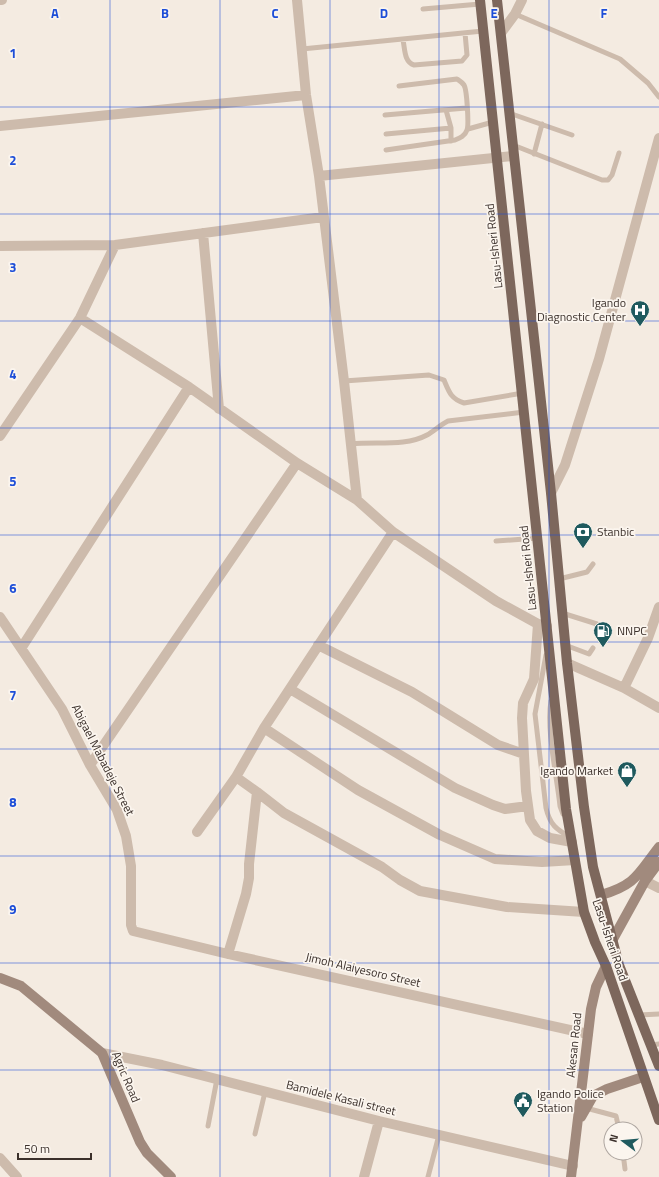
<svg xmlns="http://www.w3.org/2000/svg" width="659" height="1177" font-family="'Titillium Web',sans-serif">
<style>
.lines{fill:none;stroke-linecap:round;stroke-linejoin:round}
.lane{stroke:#cdbbac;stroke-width:5}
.street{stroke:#cdbbac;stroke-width:10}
.secondary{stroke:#a18a7d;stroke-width:10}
.primary{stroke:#7d675c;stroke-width:10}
.grid{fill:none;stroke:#1d4ed8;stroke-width:1;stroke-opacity:0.55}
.labels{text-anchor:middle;stroke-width:3.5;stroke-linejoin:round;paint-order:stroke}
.street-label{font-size:12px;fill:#3b302b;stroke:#fbf5ee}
.poi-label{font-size:12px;fill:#3b302b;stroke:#fbf5ee;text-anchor:start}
.grid-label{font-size:13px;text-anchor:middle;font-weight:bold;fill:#1d4ed8;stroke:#fbf5ee;stroke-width:3.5;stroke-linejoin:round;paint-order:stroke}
</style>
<rect width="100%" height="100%" fill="#f4ebe1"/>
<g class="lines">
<path class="lane" d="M423,9L480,4
M515,14L620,59L648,83L659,97
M403,40C405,49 404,62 414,65L462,61L467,55L465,33
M302,49L483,31
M446,110L451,128V141
M509,113L572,135
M385,115L466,108
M468,129L493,122
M386,134L451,128
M513,145L602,180H608L612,175L619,153
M386,150L455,140C460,138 465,136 467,130C469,125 467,90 464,85C462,82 460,81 457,79L399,86
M534,154L542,124
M344,381L429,375L444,380C449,392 451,399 464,403L523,393
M351,444C375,441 405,447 427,435C434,431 440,425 448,421L524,412
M496,541L538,538
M559,579L587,572L593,564
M562,613L597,624L600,626L599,632
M565,645L589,654L593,648
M546,655L535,714L546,808C550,825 556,829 571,838
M551,701C546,728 557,777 560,806L563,814
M639,1015L659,1014
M651,1045L659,1044
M586,1108L616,1116L619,1129
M208,1126L217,1079
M255,1134L265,1092
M623,1153L625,1169
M428,1177L439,1135"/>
<path class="street" d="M0,0H2
M297,0L306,95L319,176L344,381L357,500
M501,33L515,14L522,0
M0,126L306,95
M319,176L513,156
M203,233L219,409
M0,246L115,245L323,217
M80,318L189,387L297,463L357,500L393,532L496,601L538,624L547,626
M0,436L80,318L115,245
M551,493L565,465L599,359L659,138
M0,617L62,709L90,765L117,810L126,836L131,866V925L133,931L228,954L588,1034
M538,624L534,679L523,703L522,718L526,791L530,820L537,831L550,838L572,842
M318,645L412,692L498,745L524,754
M22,647L189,387
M567,663L624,688L659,708
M624,688L648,638L659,607
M290,689L455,788L493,805L505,809L528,806
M264,728L358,790L440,835L495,859L542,862L575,860
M90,765L297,463
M257,792L284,813L382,867L400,880L420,891L507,907L584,912
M197,832L236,777
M645,881L659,888
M228,954L246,894L249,878V864L257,792L236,777L264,728L393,532
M102,1053L162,1065L379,1121L573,1166
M0,1158L17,1177
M364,1177L379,1121"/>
<path class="secondary" d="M601,895C636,885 638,874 659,847
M613,939L645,881L659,862
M0,978L21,986L102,1053L140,1142L147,1153L171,1177
M581,1117L593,1096L607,1089L643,1077
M571,1177L591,1009L596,987L606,966"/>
<path class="primary" d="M480,0L566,809L584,912L595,942L606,966L659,1120
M497,0L551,493L567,663L584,807L593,867L619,965L659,1066"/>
</g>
<path class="grid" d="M110,0V1177M220,0V1177M330,0V1177M439,0V1177M549,0V1177M0,107H659M0,214H659M0,321H659M0,428H659M0,535H659M0,642H659M0,749H659M0,856H659M0,963H659M0,1070H659"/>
<defs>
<symbol id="hospital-pin" viewBox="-11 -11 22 30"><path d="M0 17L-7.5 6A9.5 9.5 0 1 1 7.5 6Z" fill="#1f5a5e" stroke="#fbf5ee"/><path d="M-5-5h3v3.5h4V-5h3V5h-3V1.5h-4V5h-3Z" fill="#fff"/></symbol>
<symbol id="bank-pin" viewBox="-11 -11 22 30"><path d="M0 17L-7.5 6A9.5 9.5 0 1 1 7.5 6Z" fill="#1f5a5e" stroke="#fbf5ee"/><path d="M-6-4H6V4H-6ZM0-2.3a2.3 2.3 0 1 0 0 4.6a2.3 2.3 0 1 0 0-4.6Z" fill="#fff"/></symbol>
<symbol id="fuel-pin" viewBox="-11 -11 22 30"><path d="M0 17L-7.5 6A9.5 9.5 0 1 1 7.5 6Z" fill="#1f5a5e" stroke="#fbf5ee"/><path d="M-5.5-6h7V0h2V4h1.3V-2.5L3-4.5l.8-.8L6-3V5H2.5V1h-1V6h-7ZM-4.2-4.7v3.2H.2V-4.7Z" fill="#fff"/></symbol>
<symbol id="shop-pin" viewBox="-11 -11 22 30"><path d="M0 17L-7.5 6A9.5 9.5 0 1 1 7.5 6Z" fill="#1f5a5e" stroke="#fbf5ee"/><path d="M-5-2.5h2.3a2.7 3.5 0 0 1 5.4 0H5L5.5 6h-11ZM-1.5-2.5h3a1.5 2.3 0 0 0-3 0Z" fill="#fff"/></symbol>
<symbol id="civic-pin" viewBox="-11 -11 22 30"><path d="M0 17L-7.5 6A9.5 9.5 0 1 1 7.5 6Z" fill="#1f5a5e" stroke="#fbf5ee"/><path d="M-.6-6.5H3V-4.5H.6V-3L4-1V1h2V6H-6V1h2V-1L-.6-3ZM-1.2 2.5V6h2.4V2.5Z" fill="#fff"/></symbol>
</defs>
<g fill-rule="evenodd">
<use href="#hospital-pin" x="629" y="299" width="22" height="30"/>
<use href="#bank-pin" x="572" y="521" width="22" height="30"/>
<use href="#fuel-pin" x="592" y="620" width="22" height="30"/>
<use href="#shop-pin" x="616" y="760" width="22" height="30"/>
<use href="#civic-pin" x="512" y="1090" width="22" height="30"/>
</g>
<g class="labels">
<g class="street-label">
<text transform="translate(494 246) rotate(-96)" y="4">Lasu-Isheri Road</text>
<text transform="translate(528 568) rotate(-96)" y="4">Lasu-Isheri Road</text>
<text transform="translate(103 760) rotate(63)" y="4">Abigael Mabadeje Street</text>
<text transform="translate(610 940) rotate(71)" y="4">Lasu-Isheri Road</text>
<text transform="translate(363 970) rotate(13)" y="4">Jimoh Alaiyesoro Street</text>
<text transform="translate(574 1045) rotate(-84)" y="4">Akesan Road</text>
<text transform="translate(126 1077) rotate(67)" y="4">Agric Road</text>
<text transform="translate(341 1098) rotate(14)" y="4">Bamidele Kasali street</text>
</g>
<g class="poi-label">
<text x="626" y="307" text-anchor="end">Igando<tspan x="626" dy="14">Diagnostic Center</tspan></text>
<text x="597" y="536">Stanbic</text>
<text x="617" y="635">NNPC</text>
<text x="613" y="775" text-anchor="end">Igando Market</text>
<text x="537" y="1098">Igando Police<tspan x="537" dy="14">Station</tspan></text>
</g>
</g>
<g class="grid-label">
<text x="55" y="18">A</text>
<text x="165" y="18">B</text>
<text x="275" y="18">C</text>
<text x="384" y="18">D</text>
<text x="494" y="18">E</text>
<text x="604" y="18">F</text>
<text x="13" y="58">1</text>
<text x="13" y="165">2</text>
<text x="13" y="272">3</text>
<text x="13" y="379">4</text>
<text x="13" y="486">5</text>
<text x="13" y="593">6</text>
<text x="13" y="700">7</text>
<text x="13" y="807">8</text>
<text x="13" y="914">9</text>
</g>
<g transform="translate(623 1141) rotate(286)"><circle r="19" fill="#fbf5ee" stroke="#aea6a0"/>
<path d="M0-3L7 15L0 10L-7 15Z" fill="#1f5a5e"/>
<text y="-6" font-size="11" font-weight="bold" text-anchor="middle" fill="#3b302b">N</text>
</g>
<path d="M18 1153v6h73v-6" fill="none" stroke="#3b302b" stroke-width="2"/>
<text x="24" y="1153" font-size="12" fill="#3b302b" stroke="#fbf5ee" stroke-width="3" paint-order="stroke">50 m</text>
</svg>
